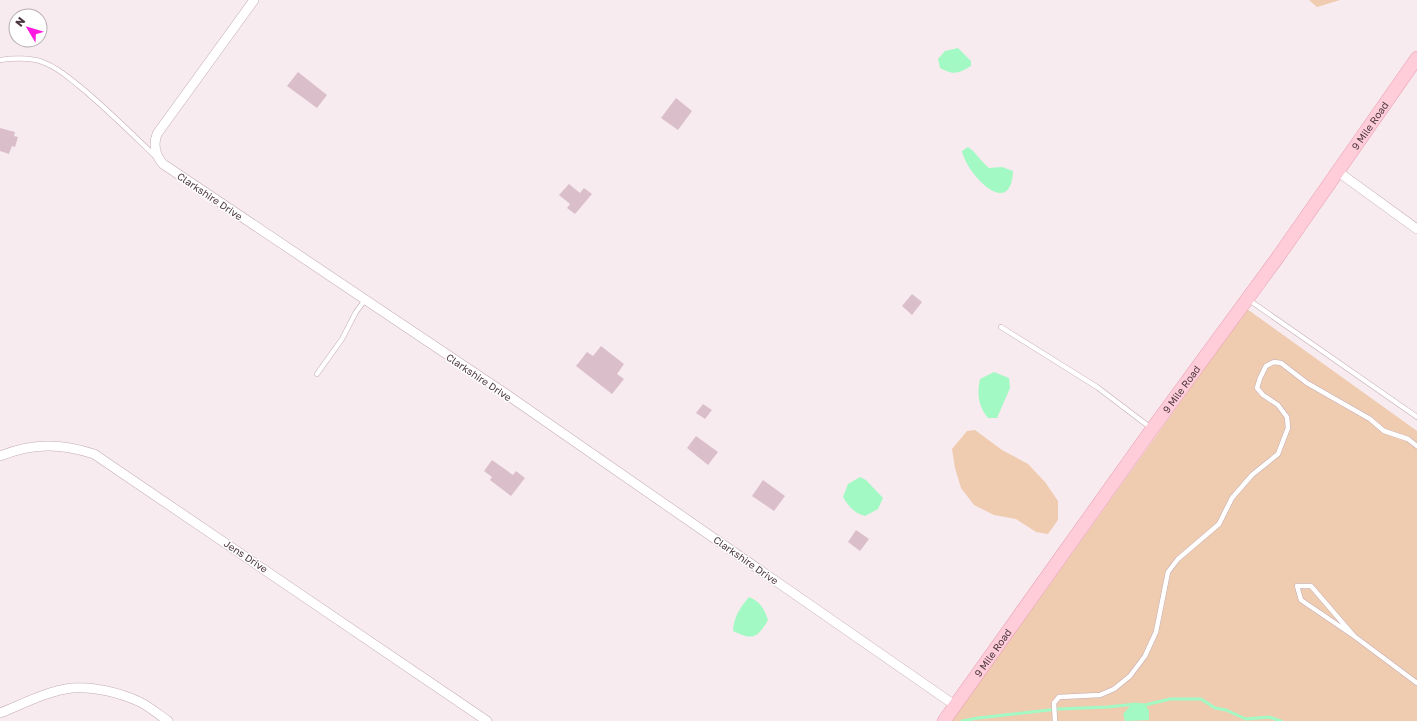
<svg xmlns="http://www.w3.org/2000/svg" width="1417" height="721" font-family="'Golos Text',sans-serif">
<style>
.green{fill:#efcbb0}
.water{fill:#a2f9c3}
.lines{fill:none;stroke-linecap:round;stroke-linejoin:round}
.stream{stroke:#a2f9c3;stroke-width:3}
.building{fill:#dabfca}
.lane-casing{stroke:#c4acb5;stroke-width:5.5}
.street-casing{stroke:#c4acb5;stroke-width:10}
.secondary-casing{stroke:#e89eb3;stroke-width:14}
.lane{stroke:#fff;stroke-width:4.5}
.street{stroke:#fff;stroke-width:9}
.secondary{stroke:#ffcdda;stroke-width:13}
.labels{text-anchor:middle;stroke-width:3;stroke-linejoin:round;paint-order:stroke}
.street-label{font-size:10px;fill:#4c3740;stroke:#fff}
</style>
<rect width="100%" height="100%" fill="#f7ebef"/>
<path class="green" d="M1309,0H1340L1317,7Z
M1247,309L1417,431V721H952Z
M975,430L1002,450L1028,464L1045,482L1058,501V520L1048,534L1036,532L1016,519L994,515L974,505L961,488L955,468L952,449L967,431Z"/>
<path class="water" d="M958,48L971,61V66C958,74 953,75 940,68L938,59L945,51Z
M968,147C977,153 980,161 989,168L1002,167L1013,171C1011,220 967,175 962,151Z
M994,372L1009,378L1010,388L997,418H988C978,406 977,394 980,379Z
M860,477L866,480L883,498L878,509L865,516C854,513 849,507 843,497L848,484Z
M749,597C761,602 764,609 768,620C757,639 752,640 733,631C734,616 740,608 749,597Z
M1135,704L1145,705L1149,710V720L1125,721L1123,714L1131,705Z"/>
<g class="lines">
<path class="stream" d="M962,721L978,718L1058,709L1108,707L1135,704L1145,705L1170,699H1201L1215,708L1226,710L1246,719L1269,717L1281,721"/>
</g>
<path class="building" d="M298,72L327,95L317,108L287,86Z
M676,98L692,111L678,130L661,118Z
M0,128L15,132L14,136L18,137L15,147L12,146L9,154L0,151Z
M569,184L580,193L584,188L592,194L575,214L567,208L570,204L559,195Z
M912,294L922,302L912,315L902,306Z
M601,346L624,364L617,374L624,379L612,394L576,366L587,352L593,356Z
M703,404L712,410L705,419L696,413Z
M696,436L718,452L708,465L687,448Z
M492,460L513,475L516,471L525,478L511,496L490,480L492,477L484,471Z
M763,480L785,496L774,511L752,496Z
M856,530L869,539L860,551L848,542Z"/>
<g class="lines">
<defs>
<path id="lane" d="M0,60C15,58 31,57 45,63C58,68 68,77 78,85C105,107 130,132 155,156
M1249,300L1417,417
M1001,327L1097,387L1151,428
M317,374L342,339L356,312L365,300
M1354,636L1311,586H1297L1301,600L1354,636L1417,683
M1055,721L1054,703L1059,697L1100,695L1114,689L1130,676L1145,656L1156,632L1168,572L1178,559L1219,524L1232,498L1252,475L1278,454L1288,428L1287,417L1278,405L1263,395L1257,388L1260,378L1266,366L1274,362L1281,363L1307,383L1370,419L1384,431L1408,439L1417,446"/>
<path id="street" d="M254,0L157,134C153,145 155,155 163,164L506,394L956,706
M1337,171L1417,229
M0,456C33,443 60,443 94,454L487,721
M0,713C23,704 47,691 72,688C93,686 121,693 140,702C150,707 159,715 168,721"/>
<g id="secondary">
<path id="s1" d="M944,721L1152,429L1278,257L1417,58"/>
</g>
</defs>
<use href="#lane" class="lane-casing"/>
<use href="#street" class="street-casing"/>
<use href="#secondary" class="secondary-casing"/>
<use href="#lane" class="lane"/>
<use href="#street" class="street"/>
<use href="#secondary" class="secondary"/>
</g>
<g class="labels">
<g class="street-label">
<text dy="4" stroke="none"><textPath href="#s1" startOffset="732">9 Mile Road</textPath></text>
<text transform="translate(210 196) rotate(34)" y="4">Clarkshire Drive</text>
<text transform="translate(479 377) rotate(34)" y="4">Clarkshire Drive</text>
<text dy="4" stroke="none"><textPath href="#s1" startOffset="408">9 Mile Road</textPath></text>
<text transform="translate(246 556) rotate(34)" y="4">Jens Drive</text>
<text transform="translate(746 560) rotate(35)" y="4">Clarkshire Drive</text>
<text dy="4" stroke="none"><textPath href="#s1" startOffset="84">9 Mile Road</textPath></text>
</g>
</g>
<g transform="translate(28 28) rotate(308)"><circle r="19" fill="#ffffff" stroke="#b7afb3"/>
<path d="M0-3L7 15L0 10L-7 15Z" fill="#ff1ae2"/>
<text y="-6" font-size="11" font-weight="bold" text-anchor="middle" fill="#4c3740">N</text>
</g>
</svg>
